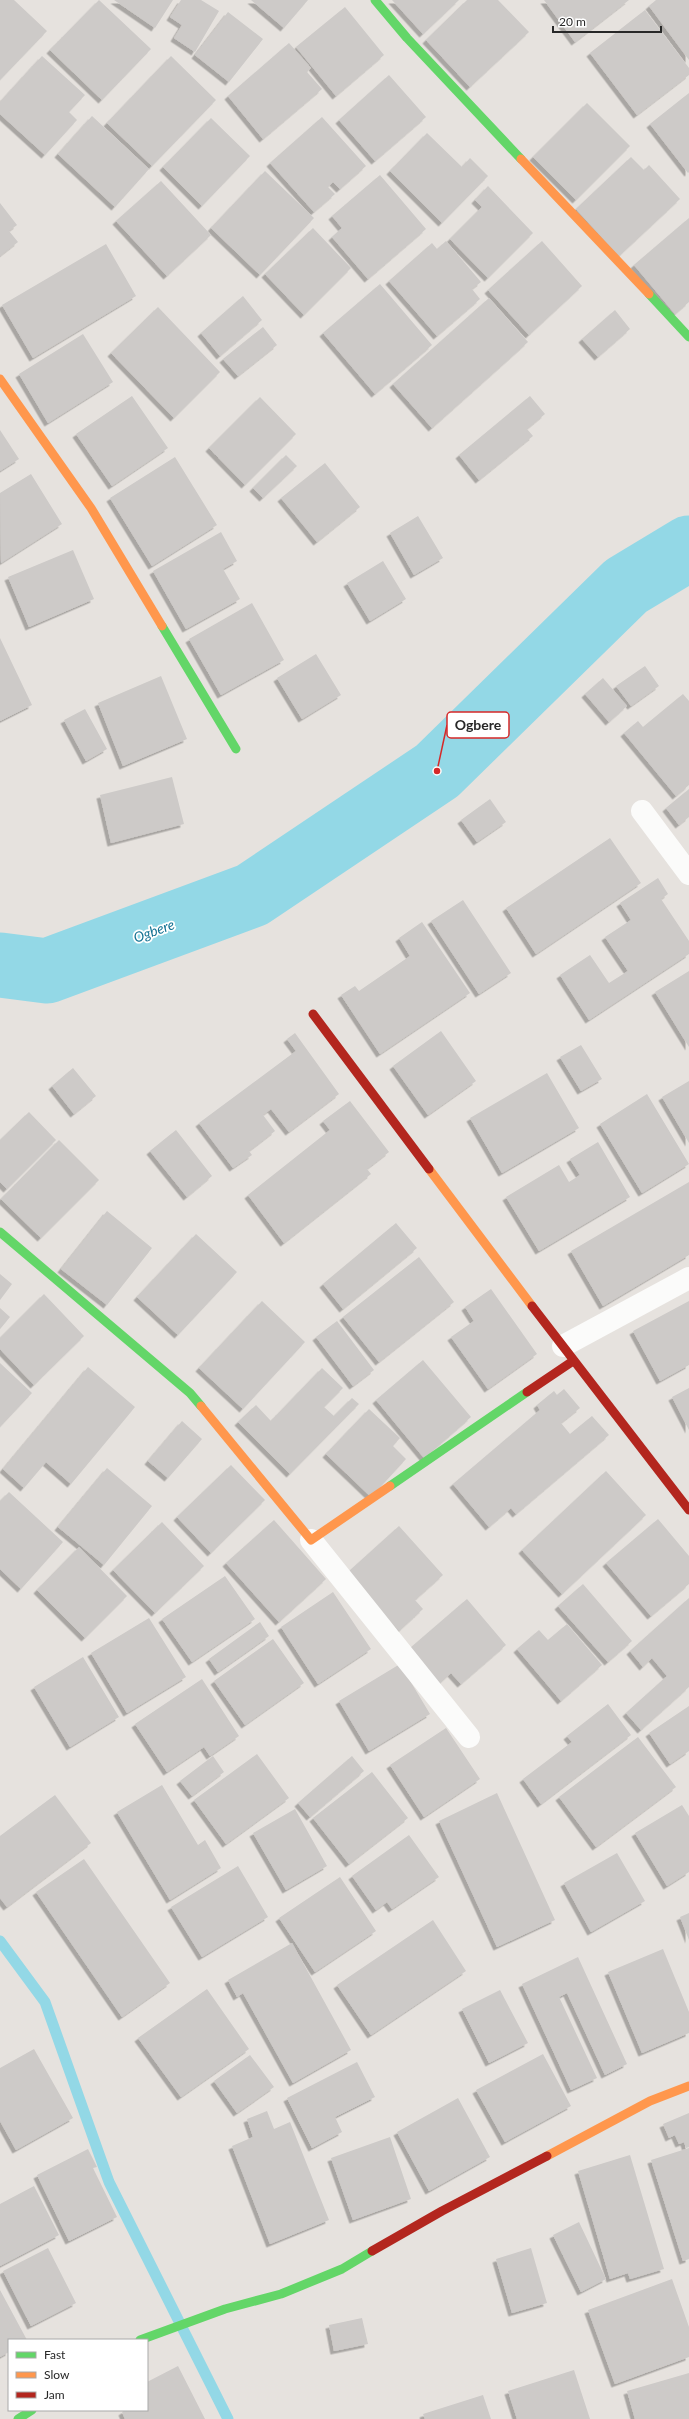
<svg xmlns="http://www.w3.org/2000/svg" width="689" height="2419" font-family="Lato,sans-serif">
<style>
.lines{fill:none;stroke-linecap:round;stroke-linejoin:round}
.stream{stroke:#93d8e6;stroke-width:11}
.river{stroke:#93d8e6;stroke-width:65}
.building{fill:#cdcac8;filter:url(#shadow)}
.street{stroke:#fbfbfa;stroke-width:22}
.fast{stroke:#63d668;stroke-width:9}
.slow{stroke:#ff974d;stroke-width:9}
.jam{stroke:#b3261e;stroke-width:9}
.labels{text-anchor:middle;stroke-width:3.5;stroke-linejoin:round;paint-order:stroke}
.water-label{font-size:14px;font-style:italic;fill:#127192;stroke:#fff}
.leader{fill:none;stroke:#d62828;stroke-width:1.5}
.callout-dot{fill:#d62828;stroke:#fff;stroke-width:1.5}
.callout{fill:#fff;stroke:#d62828;stroke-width:1.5}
.callout-label{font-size:14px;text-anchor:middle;font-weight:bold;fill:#282828}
</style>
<defs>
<filter id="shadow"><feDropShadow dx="-3.5" dy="3.5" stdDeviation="0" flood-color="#0004"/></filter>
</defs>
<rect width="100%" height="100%" fill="#e6e2de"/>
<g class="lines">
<path class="stream" d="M0,1941L45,2002L109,2182L228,2419"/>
<path class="river" d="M0,965L47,971L252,895L437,771L626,586L689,548"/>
</g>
<path class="building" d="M0,0H14L47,31L0,80Z
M99,0L151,49L102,100L50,50Z
M114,0H173L155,28Z
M181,0H201L219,11L195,52L174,38L182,25L170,17Z
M251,0H308L284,28Z
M392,0H459L423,34Z
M467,0H498L529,32L470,87L426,40Z
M544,0H629L575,42Z
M656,0H689V60L649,6Z
M345,7L384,55L336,96L296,47Z
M645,10L689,68V75L637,115L590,53Z
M228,12L263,39L229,82L195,55Z
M289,43L311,68L307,72L322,89L263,139L228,96Z
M42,56L85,95L69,112L77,120L45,155L0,114V102Z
M171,56L216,100L152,166L107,123Z
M389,75L426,117L375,161L339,120Z
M689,93V172L688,173L650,124Z
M587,103L630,146L576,200L533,157Z
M92,116L149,169L115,207L58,154Z
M322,117L366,166L340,189L333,182L328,187L335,194L314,212L270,163Z
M211,118L250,156L202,206L163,167Z
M427,133L462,167L470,158L488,176L442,223L390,171Z
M631,157L644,170L649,165L680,199L619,256L576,209Z
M265,171L314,218L260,275L211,228Z
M380,175L426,229L368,279L332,237L342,228L332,216Z
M161,181L211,235L167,276L116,221Z
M488,186L533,233L488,278L450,239L482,207L475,200Z
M0,203L17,225L9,231L18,242L0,256Z
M689,218V302L675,314L634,265Z
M313,228L351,268L304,315L265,274Z
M446,241L481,282L472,289L480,299L437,336L389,281L432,243L437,249Z
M542,241L582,286L529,335L488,290Z
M106,244L136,296L33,358L2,305Z
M380,284L432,345L375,394L323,333Z
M243,296L262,320L220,356L201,333Z
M489,298L528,342L432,428L393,384Z
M158,307L220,372L174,418L111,353Z
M615,310L630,329L598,357L582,339Z
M263,327L277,345L238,376L223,359Z
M83,334L113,382L48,423L19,374Z
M132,396L168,448L112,486L76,434Z
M530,396L545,414L527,429L533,436L479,480L459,455Z
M260,397L296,434L245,485L209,448Z
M0,430L19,459L0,471Z
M286,455L297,466L263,498L253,488Z
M175,457L217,525L152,566L110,498Z
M325,463L360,507L317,542L281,498Z
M31,474L62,524L1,563L0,493Z
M418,516L443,558L414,575L390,533Z
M221,532L237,561L223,569L240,599L186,629L153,571Z
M73,550L94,599L29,627L8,577Z
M383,561L406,599L370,621L347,583Z
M252,603L284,660L221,695L189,639Z
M0,638L32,705L0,721Z
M316,654L341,695L302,719L277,678Z
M645,666L659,686L631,706L616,686Z
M161,676L187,739L123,766L98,703Z
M603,678L627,706L609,722L585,694Z
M683,694L689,701V785L676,796L624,733L638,721L643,727Z
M85,709L107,749L86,761L64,720Z
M172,777L184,824L111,843L100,795Z
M689,789V817L679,825L666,808Z
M490,799L506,822L477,842L461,820Z
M610,838L641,883L536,954L506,908Z
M658,878L668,894L661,899L689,941V954L589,1020L560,975L590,955L609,983L628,971L605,937L631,920L620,903Z
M463,900L511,973L479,994L431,921Z
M422,922L470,993L380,1054L341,995L355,986L359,991L410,956L399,938Z
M689,971V1047L655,992Z
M441,1031L476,1081L428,1115L393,1066Z
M295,1033L339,1094L289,1132L271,1109L263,1115L275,1131L249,1151L252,1155L233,1168L199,1123L296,1051L287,1039Z
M581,1045L602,1079L581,1091L560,1057Z
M73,1068L96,1096L74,1114L52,1086Z
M547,1073L579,1128L502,1173L470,1118Z
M689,1081V1143L662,1097Z
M647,1094L689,1164L642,1193L600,1124Z
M350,1101L389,1152L367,1169L371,1174L284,1243L248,1195L330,1130L323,1121Z
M29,1112L56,1140L7,1189L0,1182V1140Z
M176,1130L212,1176L187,1197L150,1151Z
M59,1140L99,1180L41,1238L1,1199Z
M598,1142L630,1197L539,1251L506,1197L559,1165L569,1182L580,1175L570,1159Z
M689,1182V1255L603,1306L571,1251Z
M107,1211L152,1248L107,1305L61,1269Z
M396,1223L417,1248L343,1309L323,1284Z
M196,1234L237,1272L178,1335L137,1297Z
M419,1257L454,1302L379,1362L343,1317Z
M0,1274L12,1284L0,1300Z
M491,1289L537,1354L488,1389L451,1337L474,1321L465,1307Z
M44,1294L84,1336L34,1385L0,1349V1338Z
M262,1301L305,1342L243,1409L199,1368Z
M689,1301V1365L660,1381L633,1331Z
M0,1308L10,1317L0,1329Z
M337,1321L374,1370L353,1386L316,1337Z
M423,1360L471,1417L424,1458L376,1400Z
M0,1363L32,1393L0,1427Z
M88,1367L135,1407L71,1484L46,1462L24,1488L3,1469Z
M322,1368L343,1388L324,1407L334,1416L352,1398L359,1404L290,1474L238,1422L256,1405L271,1421Z
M689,1388V1430L672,1397Z
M564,1389L580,1408L561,1423L570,1434L592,1416L609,1435L516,1514L511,1508L489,1527L453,1484L540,1410L537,1405L554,1391L557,1395Z
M369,1409L400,1438L393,1446L406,1459L371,1497L326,1454Z
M182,1421L202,1439L168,1478L148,1461Z
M231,1465L265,1500L211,1553L177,1517Z
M107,1468L152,1506L104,1565L58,1527Z
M606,1471L646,1515L562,1594L522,1550Z
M9,1492L63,1542L21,1589L0,1569V1501Z
M658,1519L689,1556V1584L651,1616L606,1563Z
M274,1520L326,1579L279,1622L226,1563Z
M162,1522L204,1566L155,1613L113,1570Z
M399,1526L443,1575L415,1600L423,1609L399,1631L347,1573Z
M79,1547L127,1596L85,1638L37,1590Z
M225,1576L255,1619L192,1662L162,1619Z
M583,1584L632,1641L608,1662L558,1606Z
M333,1592L371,1649L318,1684L281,1627Z
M689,1598V1687L641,1730L626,1713L667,1676L652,1658L643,1667L630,1651Z
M467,1599L506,1645L461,1684L451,1673L439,1684L409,1649Z
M149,1618L186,1677L127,1713L91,1653Z
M260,1622L269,1636L218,1672L209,1659Z
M567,1624L602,1665L561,1701L517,1649L539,1630L548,1640Z
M273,1639L304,1683L245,1725L214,1681Z
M83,1657L119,1717L70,1747L34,1687Z
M400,1664L430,1714L369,1751L339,1701Z
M202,1679L239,1736L210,1756L204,1747L167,1772L135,1724Z
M608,1704L631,1735L541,1804L523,1779L572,1742L567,1736Z
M689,1706V1751L670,1764L649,1733Z
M446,1728L480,1779L424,1817L390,1765Z
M638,1737L676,1787L596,1847L559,1797Z
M257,1754L289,1798L226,1844L194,1800Z
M213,1756L224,1772L192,1796L180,1781Z
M352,1756L364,1771L310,1817L298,1803Z
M372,1772L408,1818L349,1864L313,1818Z
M162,1785L198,1845L205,1840L221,1868L170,1900L117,1812Z
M497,1793L555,1920L497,1947L439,1821Z
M55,1795L91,1843L7,1907L0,1898V1836Z
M682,1805L689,1816V1872L667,1886L635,1833Z
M295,1809L327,1866L286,1890L253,1833Z
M409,1835L439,1877L392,1909L387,1902L376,1910L352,1876Z
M617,1853L645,1901L591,1932L564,1883Z
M84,1859L170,1983L122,2017L36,1892Z
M238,1866L268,1917L202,1957L171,1907Z
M340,1877L376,1931L315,1972L279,1918Z
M689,1913V1940L680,1917Z
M433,1920L466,1971L371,2035L337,1985Z
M292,1943L351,2050L293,2083L243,1993L237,1997L228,1980Z
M663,1949L689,2012V2033L642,2053L608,1972Z
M578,1957L627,2064L605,2075L567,1993L559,1997L597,2078L571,2090L522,1984Z
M207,1989L249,2049L181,2097L138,2038Z
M500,1990L528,2043L489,2063L462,2009Z
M34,2049L73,2118L16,2150L0,2121V2068Z
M543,2054L571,2106L505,2142L476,2090Z
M250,2055L274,2087L237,2113L214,2081Z
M357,2062L375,2097L335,2117L342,2132L312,2148L287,2098Z
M458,2098L490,2157L429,2191L397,2132Z
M267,2111L274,2129L290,2122L329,2220L270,2244L232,2146L253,2137L247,2119Z
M689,2113V2147L686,2148L684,2142L679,2144L675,2135L669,2138L663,2124Z
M390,2137L411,2199L353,2220L331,2158Z
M689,2148V2259L683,2261L651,2160Z
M88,2149L97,2167L93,2168L117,2217L69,2241L37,2175Z
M630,2155L664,2269L630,2279L628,2273L610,2279L578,2171Z
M34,2186L59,2235L0,2266V2204Z
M579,2222L606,2279L581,2292L553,2235Z
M48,2248L76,2303L31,2326L3,2271Z
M531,2248L547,2303L512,2313L496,2259Z
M672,2279L689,2327V2357L615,2384L588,2310Z
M0,2290L27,2340H9V2352L0,2357Z
M362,2318L368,2344L334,2351L329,2325Z
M178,2366L205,2419H125L122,2412L125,2410H147V2382Z
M574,2370L590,2419H517L508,2391Z
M689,2373V2419H635L627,2391Z
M483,2395L491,2419H425L423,2414Z"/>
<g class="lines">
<path class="street" d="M642,811L689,874
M563,1346L689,1278
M311,1540L469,1737"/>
<path class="fast" d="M375,0L407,38L521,159
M649,294L689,337
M162,626L236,749
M0,1232L190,1393L201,1406
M390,1486L527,1392
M140,2340L225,2309L281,2294L342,2269L372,2251
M18,2419L32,2410"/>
<path class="slow" d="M521,159L649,294
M0,379L91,508L162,626
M429,1169L532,1306
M201,1406L311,1540L390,1486
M547,2156L650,2101L689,2086"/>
<path class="jam" d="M313,1014L429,1169
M532,1306L689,1510
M527,1392L573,1361
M372,2251L442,2211L547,2156"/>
</g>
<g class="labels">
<g class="water-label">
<text transform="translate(154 931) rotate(-20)" y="5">Ogbere</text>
</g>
</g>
<path class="leader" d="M437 771L447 725"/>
<circle class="callout-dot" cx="437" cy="771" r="4"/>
<rect class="callout" x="447" y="712" width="62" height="26" rx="4"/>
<g class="callout-label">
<text x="478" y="730">Ogbere</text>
</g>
<rect x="8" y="2339" width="140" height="72" fill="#ffffff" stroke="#a9a9a9"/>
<rect x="16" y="2352" width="20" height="6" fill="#63d668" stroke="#a9a9a9"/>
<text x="44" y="2359" font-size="12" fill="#282828">Fast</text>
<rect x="16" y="2372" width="20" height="6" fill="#ff974d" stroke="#a9a9a9"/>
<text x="44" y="2379" font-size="12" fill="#282828">Slow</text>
<rect x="16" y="2392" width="20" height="6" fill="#b3261e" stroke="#a9a9a9"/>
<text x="44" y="2399" font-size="12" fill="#282828">Jam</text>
<path d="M553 26v6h108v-6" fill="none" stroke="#282828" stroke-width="2"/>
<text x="559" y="26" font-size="12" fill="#282828" stroke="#ffffff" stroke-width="3" paint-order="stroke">20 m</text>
</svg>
